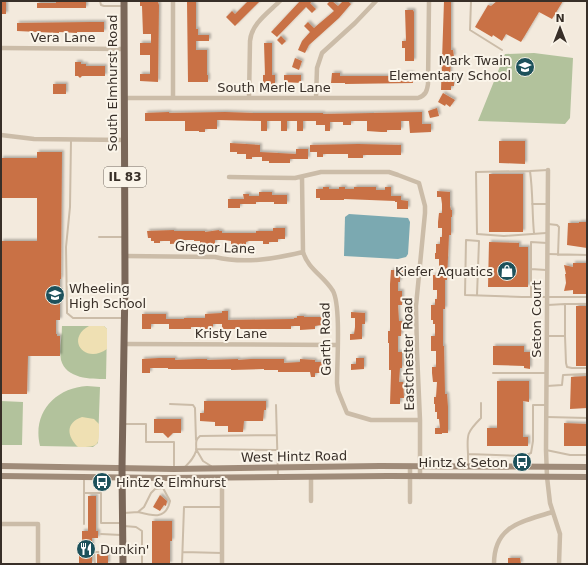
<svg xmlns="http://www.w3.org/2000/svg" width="588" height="565" font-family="'DejaVu Sans',sans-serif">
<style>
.green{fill:#b2c29c}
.sand{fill:#efe0b3}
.water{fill:#7ba9b1}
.building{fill:#c97145;filter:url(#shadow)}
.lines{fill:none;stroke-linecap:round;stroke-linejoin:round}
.service{stroke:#cbbca8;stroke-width:2}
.minor{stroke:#cbbca8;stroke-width:4.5}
.secondary{stroke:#9f8b79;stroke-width:6}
.primary{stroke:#7a6759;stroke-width:7}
.labels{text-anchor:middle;stroke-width:4;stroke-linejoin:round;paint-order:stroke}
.shield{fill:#faf4e9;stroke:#726a62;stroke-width:1}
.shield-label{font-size:12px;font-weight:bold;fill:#382f28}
.street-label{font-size:13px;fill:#382f28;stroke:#faf4e9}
.poi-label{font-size:13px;fill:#382f28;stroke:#faf4e9;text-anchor:end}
</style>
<defs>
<filter id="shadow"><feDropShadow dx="2" dy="-2" stdDeviation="1" flood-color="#0004"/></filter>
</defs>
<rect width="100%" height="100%" fill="#f3eadd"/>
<path class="green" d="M534,53L573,58L570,118L565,124L478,121L505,54Z
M62,326H104L107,329L106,379C91,379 66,379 61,360C59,350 62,337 62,326Z
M87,386L100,387L98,443L93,447L40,446C32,413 55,388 87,386Z
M1,401L23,402L22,445H1Z"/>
<path class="sand" d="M89,326H104L107,329V349C85,365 65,339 89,326Z
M82,417L94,419L99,424C99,446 100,447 78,447C67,436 65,423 82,417Z"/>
<path class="water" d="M349,214L408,218L410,222L408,254L406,257L398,259L344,256L345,217Z"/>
<path class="building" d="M1,1H6V14H1Z
M56,1H86V8H37V3H56Z
M140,1L158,2L159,5L158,82L140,81V74H150V55H140V43H151V34H143L142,6H140Z
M248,1H260L235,26L226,17L232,11L235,14Z
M300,1H313L310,3L316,9L312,13L306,7L277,37L271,32L273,30Z
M330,1H332L338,6L343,1H348L351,4L339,18L309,45L305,53L298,50L302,41L310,32L304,26L308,22L314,28L334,11L327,4Z
M444,1H451V50H453L454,57H451L450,79H454V86H451V90H441Z
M497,1H563L552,19L539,12L521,42L506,34L502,41L493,35L492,37L475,27L488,5L491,6Z
M187,2H196V29H198V35H209V41H196V50H207V75H208V82H188Z
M405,10H413L414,12V61H405V48H402V41H406Z
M90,22H104V32H77V33L59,32V33L17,31V23Z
M281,36L286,41L282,45L277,40Z
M264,43H272V75H275V85H270V83H263V75H265Z
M295,58L302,61L299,70L292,67Z
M75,62H81V64H86V66H105V76H82L80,78L78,76H75Z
M332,73H340V76H404V73H412L413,83L345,84V83H331Z
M284,75H301V83L284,82Z
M53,84H66V94H53Z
M443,93L455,100L450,107L446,104L445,106L438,102Z
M437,108L439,116L430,118L428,111Z
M169,112V113L225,112L253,113H323V114L422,112V124H431V132L410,133L409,121H401V130H387V132H381L367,131V121H351V125H343V122H330V131H325V125H316V121H303V131H297V121H287V131H281V121H267V131H261V121L217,120V129H205V132H199V131H185V121H145V113Z
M499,141H525V164L499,163Z
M230,143L260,145V152L296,154V149H308V159H290V163H269V161H262V157H252V159H246V154H237V152H230Z
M358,144L401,145V155H363V158H348V154H323V157H317V152H310V145Z
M37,152H62L61,279H60V320H56V334H57V336H60V356H28L27,394H1V241H37V198H1V158H37Z
M489,174H523V232H489Z
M323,187H329V189H339V187H345V189H354V187H376V190H385V187H391V196H401V200L408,201V209H397V202H395V201L344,199V200H320V198H316V189H323Z
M437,191L450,192V206L451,210H452V217H451V235H449L447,280H445V309H443V346H444L445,394H447L448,407V433H442V434H435V428H440L439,419H437V412H435V404H434V397H436L437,382H433L432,373V367H436V351H431V336H435V324H433V320H431V305H435V299H437V290H433V275H438V268H439V259H435V253H436V244H440V237H442V228H438V222L439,213H442V204L441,197H437Z
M259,192H272V195H287V204H274V202H256V204H240V208H228V199H244L243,194H249V196H259Z
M579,222H587V248L567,245L568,223H579Z
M273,228H285V239H278V242H269V244H263V241H249L246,242V245H231V241L224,240H215V244H200V241H194V240H184V243L170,244V241H160V243H154V241H151V238H148L147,231L174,230V231H205V232L219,230V231H222V233H256V231H273Z
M489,242L519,243V247H528V287H488Z
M573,263H587V294H573V290L564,291L566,283L565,274H566L564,265L573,267Z
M398,269H404V275H400V282H398V291H402V305H398L399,321H402L401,336H398V352H402V368H400L399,382H403L404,398H400V404H390L391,373V370H389V343H388V331H390V284L391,270H398Z
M576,306H587V366H576Z
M222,311H228V320L294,319V318H297V316H304V317H322V325L315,326V329L300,330V326H291V329H222V324H213V328L209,329H200V327H191V329H169V324H151V329H142V314H166V319H184V318H205V314L222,313Z
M351,312L365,313V324H362V339L350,340V334H354L355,327V318H351Z
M493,346H524V352H530V369L524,368V366L493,365Z
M159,358H175V360L197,359H207V360L238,359V360L251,359H284V363L300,362V359L315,360V362H322V373H315V377H311L310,372H278V370H264V369L231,370V369H168V368H150V373H142V359Z
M356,358H364V369L351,370V364H356Z
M587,376V408L570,409L571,377Z
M497,381H529V402L523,401V437H528V446H487V428H497Z
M204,401H266V410H264L263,421H244L243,432H228V426H215V422L200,421V413H204Z
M154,419H181V433H173L168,438L163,433H154Z
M564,423L587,424V446H564Z
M160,495L167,501L166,506L164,505L160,511L153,507Z
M88,496H96V531H98V538H92V564H79V544H82V531H88Z
M152,521H172V541H170V564H152Z
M97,554L108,555V564H97Z
M508,558H520L521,564H508Z"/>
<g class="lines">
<path class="service" d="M100,1L101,5L104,6H123
M471,1L470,30L502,50
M71,140L70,207L66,247L67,310V313L73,318H122
M530,171L548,170
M532,204H546
M548,224L557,225L559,227L558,255
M534,233C532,213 533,192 530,171L476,172L477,234L504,236L546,233
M99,237H123
M548,254L587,255
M531,269L546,270
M477,295L479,241L466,240L465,295L522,297H587
M531,297V242L547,243
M565,304H587
M547,336H565V304L548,305
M565,336L566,363L567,367L572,368H587
M493,373H546
M547,386L562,385L563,375L587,374
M170,404L193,405L195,408L196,440
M276,405L278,476
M547,417L587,418
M124,424H146V442H174V467
M546,450L570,455H587
M468,454C467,435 466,433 481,418V403
M468,465V454L524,456L531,453L533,441V405H546
M211,466L203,461L196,449L277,450
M185,467C190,462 194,458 196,451C197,444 194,441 200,436L276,435
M84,479V493H101V523H121
M84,493V524
M138,512C153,516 166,520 170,501L163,488
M124,513L138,512L144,507L151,493L155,489L163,488L164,480
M124,526L136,527L142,531V564
M101,534L121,535
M183,552L222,553
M95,564L94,552H121
M182,564L184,507H221"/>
<path class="minor" d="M1,48L124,49
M124,98H418C426,95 427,91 428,84L429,1
M173,98V1
M249,98L250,41C251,24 269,12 280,1
M316,98L317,68L322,53L355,23L376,1
M1,135L34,139L125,140
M548,170L546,450L547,477L550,503L560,534L559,564
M229,177L295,178L321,172H389L398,175L419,183L425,206V213L416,306L417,352L420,420V477
M302,177L303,252C308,269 324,276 333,291C341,306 337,363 337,383L338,391L347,413L371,420H420
M125,256L215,257C244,264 274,259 303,252
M124,344L337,345
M410,466V502
M311,477V501
M1,524H38V564
M222,564V478
M494,564C494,525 522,522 552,512"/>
<path class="secondary" d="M1,466L174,469L380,466L587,467
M1,476L164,478L388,476L587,477"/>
<path class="primary" d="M123,564L122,468L125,283L124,1"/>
</g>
<defs>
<symbol id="school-disc" viewBox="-11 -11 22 22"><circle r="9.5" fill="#1d515b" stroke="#faf4e9"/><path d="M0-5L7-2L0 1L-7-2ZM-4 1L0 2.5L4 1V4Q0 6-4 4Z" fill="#fff"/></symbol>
<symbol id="shop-disc" viewBox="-11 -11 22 22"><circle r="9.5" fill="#1d515b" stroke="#faf4e9"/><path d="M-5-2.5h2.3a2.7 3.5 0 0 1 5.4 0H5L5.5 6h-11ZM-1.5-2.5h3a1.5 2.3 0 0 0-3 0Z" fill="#fff"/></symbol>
<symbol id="bus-disc" viewBox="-11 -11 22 22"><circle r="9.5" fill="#1d515b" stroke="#faf4e9"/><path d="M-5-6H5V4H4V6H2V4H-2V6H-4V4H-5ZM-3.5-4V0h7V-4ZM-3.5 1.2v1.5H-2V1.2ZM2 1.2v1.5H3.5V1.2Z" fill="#fff"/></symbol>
<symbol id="restaurant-disc" viewBox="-11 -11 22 22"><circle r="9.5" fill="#1d515b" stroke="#faf4e9"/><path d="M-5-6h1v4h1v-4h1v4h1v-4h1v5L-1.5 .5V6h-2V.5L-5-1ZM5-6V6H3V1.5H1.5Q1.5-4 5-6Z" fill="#fff"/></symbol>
</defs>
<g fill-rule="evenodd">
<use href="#school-disc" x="514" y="56" width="22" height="22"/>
<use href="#shop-disc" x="496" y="260" width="22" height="22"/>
<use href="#school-disc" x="44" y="284" width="22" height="22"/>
<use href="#bus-disc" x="511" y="451" width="22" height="22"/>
<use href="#bus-disc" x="91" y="471" width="22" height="22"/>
<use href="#restaurant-disc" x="75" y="538" width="22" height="22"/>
</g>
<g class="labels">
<rect class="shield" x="104" y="167" width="42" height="20" rx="3"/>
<g class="shield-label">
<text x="125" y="181">IL 83</text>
</g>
<g class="street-label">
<text x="63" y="42">Vera Lane</text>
<text transform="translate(112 83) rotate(-90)" y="5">South Elmhurst Road</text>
<text x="274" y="92">South Merle Lane</text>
<text transform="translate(215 247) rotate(2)" y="5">Gregor Lane</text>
<text transform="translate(536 319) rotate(-90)" y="5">Seton Court</text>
<text x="231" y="338">Kristy Lane</text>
<text transform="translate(325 339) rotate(-91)" y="5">Garth Road</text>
<text transform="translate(408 354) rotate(-91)" y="5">Eastchester Road</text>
<text transform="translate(294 456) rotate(-1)" y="5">West Hintz Road</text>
</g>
<g class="poi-label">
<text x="511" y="65">Mark Twain<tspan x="511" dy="15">Elementary School</tspan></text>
<text x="493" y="276">Kiefer Aquatics</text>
<text x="69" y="293" text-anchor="start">Wheeling<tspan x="69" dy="15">High School</tspan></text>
<text x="508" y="467">Hintz &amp; Seton</text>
<text x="116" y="487" text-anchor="start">Hintz &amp; Elmhurst</text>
<text x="100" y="554" text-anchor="start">Dunkin'</text>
</g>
</g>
<rect width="588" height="565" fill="none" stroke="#382f28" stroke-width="4"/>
<g transform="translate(560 28)" stroke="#faf4e9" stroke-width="3" paint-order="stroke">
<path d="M0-3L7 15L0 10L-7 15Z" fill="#382f28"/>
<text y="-6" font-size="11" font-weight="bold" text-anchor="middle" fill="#382f28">N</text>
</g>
</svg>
